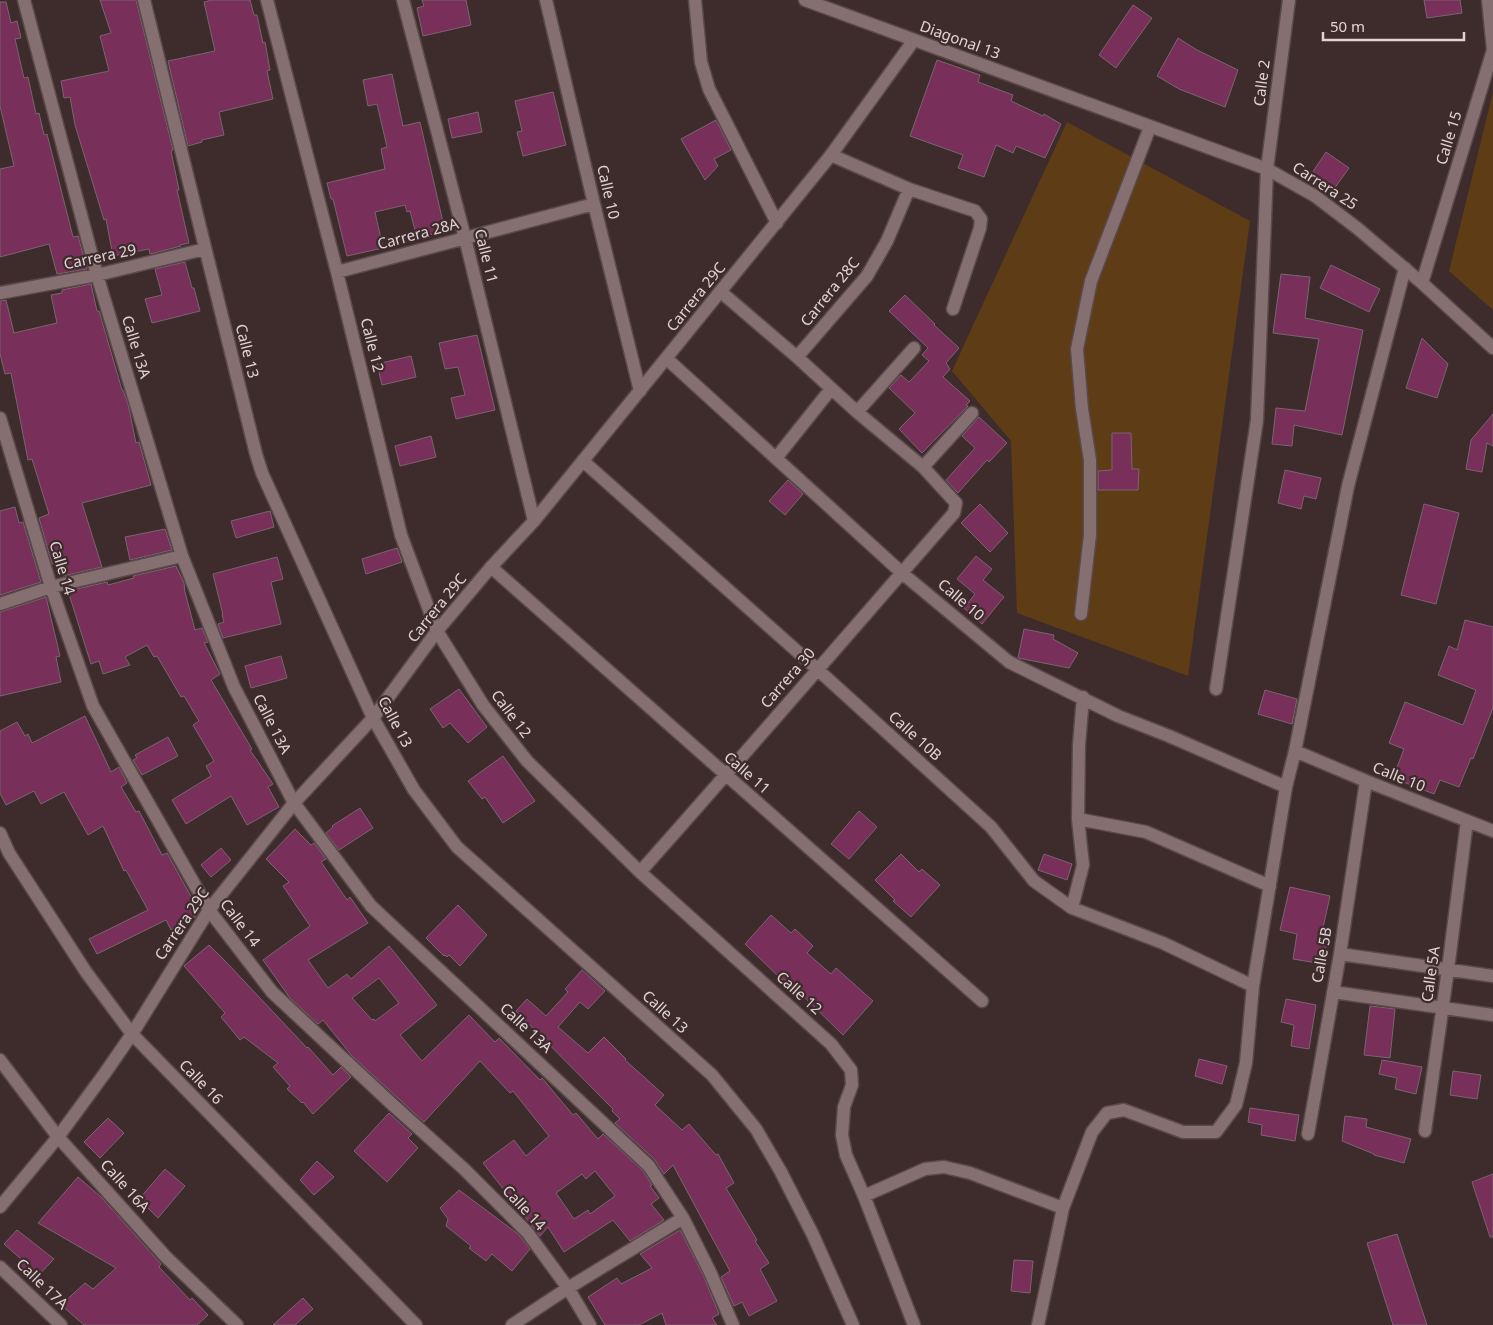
<svg xmlns="http://www.w3.org/2000/svg" width="1493" height="1325" font-family="'Noto Sans',sans-serif">
<style>
.green{fill:#5e3d16}
.building{fill:#782f59;stroke:#79656f;fill-rule:evenodd}
.lines{fill:none;stroke-linecap:round;stroke-linejoin:round}
.minor-casing{stroke:#59494a;stroke-width:15}
.tertiary-casing{stroke:#59494a;stroke-width:15}
.minor{stroke:#866f70;stroke-width:12}
.tertiary{stroke:#866f70;stroke-width:12}
.labels{text-anchor:middle;stroke-width:4.5;stroke-linejoin:round;paint-order:stroke}
.street-label{font-size:15px;fill:#e0d3d4;stroke:#3e2b2c}
</style>
<rect width="100%" height="100%" fill="#3e2b2c"/>
<path class="green" d="M1493,92V310L1449,271Z
M1067,122L1250,221L1188,676L1017,613L1011,441L952,371Z"/>
<path class="building" d="M100,0H136L173,150L171,151L179,190H177L189,243L180,245L181,246L150,254L149,249L113,256L106,219L104,220L75,125L70,97L64,98L61,81L109,71L100,36L111,33Z
M212,0H250L254,15H257L263,43L265,42L270,70L267,71L273,99L219,112L224,135L202,140V142L188,146L168,61L215,51L204,2Z
M422,0H466L471,25L423,36L417,8L424,6Z
M1424,0H1460L1462,13L1427,18Z
M0,2H6L11,23L17,21L21,38L15,39L24,78L28,77L36,114L39,113L44,135L47,134L73,237L78,236L87,269L57,274L49,244L0,257V169L14,166L0,106Z
M1133,5L1152,18L1116,68L1099,55Z
M1178,38L1197,50L1238,70L1225,107L1179,89L1157,76Z
M937,60L980,75L978,82L1013,95L1011,101L1043,116L1044,114L1061,124L1045,158L1016,146L1013,153L996,145L984,177L958,168L963,155L910,136Z
M392,74L403,126L420,122L445,231L417,238L410,211L407,212L405,205L375,212L383,248L347,256L333,199H331L327,183L385,169L381,149L387,147L377,104L368,106L363,80Z
M553,92L566,145L523,156L517,132L522,131L515,101Z
M478,112L482,132L452,138L448,119Z
M716,120L731,150L714,159L718,166L705,180L681,139Z
M1326,152L1349,168L1334,189L1312,173Z
M185,262L192,288H194L200,311L152,323L145,299L162,295L155,269Z
M1331,265L1380,289L1369,312L1320,288Z
M1281,274L1310,277L1305,318L1363,330L1342,435L1294,425L1292,446L1272,444L1276,408L1305,411L1319,339L1273,333Z
M91,284L97,311H99L122,390H123L128,404L136,443L139,442L151,485L82,503L102,567L63,576L58,562L52,564L39,518L49,514L32,459L28,460L11,373L5,374L0,354V301L6,300L14,333L57,323L51,295L62,293V290Z
M905,295L935,324L934,325L959,348L946,363L950,369L943,377L970,401L966,405L968,406L922,453L899,429L915,413L889,388L901,375L909,382L929,361L922,355L928,348L889,311Z
M477,335L495,410L456,419L451,398L465,395L458,367L445,369L439,343Z
M1422,338L1448,364L1437,398L1406,388Z
M411,356L416,377L382,385L377,364Z
M1493,414V446L1487,443L1482,472L1466,469L1471,440Z
M979,417L1007,443L989,462L987,460L958,493L946,480L975,448L962,436Z
M1112,433H1131L1132,469H1139L1138,490H1098V471L1112,470Z
M431,436L436,457L400,466L395,446Z
M1285,470L1321,478L1316,499L1304,496L1301,509L1278,503Z
M788,480L803,494L785,515L769,501Z
M980,504L1008,533L990,552L961,523Z
M1424,504L1459,513L1436,604L1401,595Z
M15,507L19,523L23,522L41,582L0,595V511Z
M270,511L274,527L236,538L231,521Z
M165,529L172,550L130,560L125,537Z
M397,548L402,562L366,574L362,559Z
M976,556L992,569L983,580L1004,597L982,624L964,608L975,594L957,579Z
M277,557L283,579L271,582L281,624L223,638L218,624L224,622L222,615H223L213,574Z
M176,566L184,583L185,592L195,630L202,628L208,642L204,643L220,674L211,680L252,749L250,750L273,784L268,787L279,807L247,825L231,796L186,824L172,800L211,776L206,766L214,761L193,725L199,721L184,696L181,697L157,656L154,657L147,645L125,657L130,665L103,674L99,661L91,664L68,591L107,582L108,585L134,578L133,576Z
M46,597L60,656L56,657L61,682L0,696V612Z
M1465,620L1493,627V708L1473,759L1471,758L1459,787L1440,780L1434,794L1393,778L1404,749L1389,743L1405,702L1463,725L1476,690L1438,675L1449,646L1457,650Z
M1024,629L1054,635L1053,639L1078,653L1069,668L1018,658Z
M281,656L287,678L251,688L245,666Z
M459,689L487,727L468,743L450,723L443,728L430,709Z
M1265,690L1297,699L1292,724L1258,714Z
M85,716L111,772L119,767L127,783L121,787L136,812L139,811L162,855L167,853L199,911L195,917L171,930L166,920L97,954L89,939L148,910L126,870L124,871L103,826L88,835L64,792L41,804L34,791L6,805L0,793V731L17,722L25,736L28,734L32,743Z
M168,737L178,756L142,775L133,760L137,758L135,755Z
M503,756L535,801L503,823L485,797L482,799L468,781Z
M360,808L373,828L339,850L326,833L333,827L332,826Z
M859,811L877,827L849,859L831,844Z
M295,829L311,845L314,843L326,859L321,862L347,900L350,897L368,923L308,960L328,988L347,974L351,979L389,946L437,1005L400,1035L422,1061L469,1015L495,1042L499,1038L540,1080L542,1078L573,1115L576,1113L598,1139L603,1134L643,1171L652,1185L650,1186L659,1198L651,1204L664,1220L630,1241L613,1220L564,1252L548,1227L540,1236L483,1163L514,1140L526,1156L549,1136L513,1091L510,1093L480,1061L424,1122L352,1056L323,1020L318,1024L290,998L263,960L310,926L283,886L289,882L266,859ZM379,978L399,1003L375,1021L374,1019L372,1020L352,998ZM595,1171L615,1196L590,1214L588,1210L574,1219L556,1193L582,1174L586,1179Z
M221,848L231,860L211,877L201,865Z
M901,854L919,872L922,869L940,885L911,917L893,901L895,900L875,880Z
M1044,854L1072,864L1067,880L1038,870Z
M1290,887L1330,896L1320,941L1327,942L1323,964L1293,959L1297,934L1280,930Z
M458,905L487,935L460,966L449,955L447,957L445,955L444,956L426,938Z
M771,915L791,933L795,929L813,946L807,953L831,974L836,968L873,1001L843,1035L797,990L784,979L782,980L745,944Z
M209,945L228,964L307,1048L308,1047L333,1075L341,1067L351,1077L313,1114L303,1102L302,1103L287,1089L290,1086L273,1067L278,1063L244,1037L240,1040L221,1017L225,1013L184,966Z
M582,970L605,991L588,1009L580,1002L558,1027L588,1053L604,1037L626,1059L625,1060L664,1095L655,1105L682,1130L689,1124L716,1155L718,1154L734,1183L726,1188L757,1240L755,1241L769,1263L760,1269L777,1301L749,1316L742,1302L734,1306L721,1277L730,1271L673,1165L664,1174L655,1160L615,1123L620,1119L612,1111L613,1109L516,1011L527,999L546,1016L568,992L565,989Z
M1286,999L1316,1005L1309,1049L1291,1046L1294,1025L1281,1022Z
M1370,1006L1395,1009L1390,1058L1364,1055Z
M1199,1059L1227,1066L1222,1084L1195,1076Z
M1382,1060L1422,1067L1416,1094L1395,1089L1397,1078L1379,1074Z
M1453,1071L1481,1075L1477,1099L1450,1095Z
M1250,1108L1299,1115L1295,1141L1261,1135L1262,1125L1248,1122Z
M389,1113L412,1134L408,1138L418,1148L387,1182L354,1151Z
M1345,1116L1367,1119L1366,1127L1411,1139L1404,1163L1374,1155V1154L1342,1141Z
M108,1118L124,1133L100,1158L84,1142Z
M317,1161L334,1177L314,1195L300,1180Z
M165,1169L185,1186L158,1218L139,1199Z
M1493,1174V1237H1490L1472,1182Z
M78,1177L101,1197L161,1264L159,1267L190,1300L192,1298L208,1315L197,1325H84L61,1305L85,1283L93,1289L116,1268L38,1223Z
M459,1190L518,1234L530,1249L512,1271L492,1254L486,1261L469,1248L471,1246L446,1226L448,1219L440,1208Z
M17,1230L54,1259L34,1280L17,1263L21,1259L4,1244Z
M680,1230L703,1275L719,1314L712,1318L717,1325H666L662,1313L639,1325H605L588,1297L617,1278L621,1284L652,1268L640,1254Z
M1397,1234L1427,1325H1393L1367,1243Z
M1014,1260L1033,1261L1030,1293L1011,1291Z
M303,1298L313,1309L295,1325H273Z"/>
<g class="lines">
<defs>
<path id="minor" d="M24,0L97,275L182,556L234,687L294,803L371,906L649,1166L683,1218L710,1272L733,1325
M144,0L256,454L262,473L373,718L414,790L457,847L712,1075L756,1129L781,1172L813,1235L853,1325
M267,0L337,272L401,535L437,631L483,705L527,761L640,872L831,1044L851,1070L852,1085L844,1107L842,1135L846,1155L864,1196L914,1325
M403,0L465,238L534,521
M546,0L594,204L640,391
M695,0L701,62L709,89L777,223
M831,155L909,189L975,211L981,219L980,228L953,309
M337,272L594,204
M1422,283L1493,50L1488,0
M0,293L97,275L205,249
M797,357L867,276L887,241L909,189
M667,359L902,573L1009,662L1118,716L1169,736L1286,787
M857,412L914,348
M0,418L51,587L93,706L209,910L272,992L393,1105L464,1169L527,1232L568,1288L590,1325
M776,458L831,389
M583,461L817,669L991,827L1034,881L1072,908L1163,943L1253,986
M923,467L972,413
M491,567L982,1001
M0,604L51,587L182,556
M1081,614L1090,535V460L1082,409L1077,349L1091,281L1150,127
M1216,689L1257,420L1267,169L1289,0
M1295,751L1366,781L1493,831
M1078,819L1146,832L1270,886
M0,833L9,853L86,972L132,1034L416,1325
M640,872C746,753 850,632 954,513L956,503L923,467L857,412L797,357L721,292
M1072,908L1083,865L1078,819L1079,745L1083,697
M1340,954L1493,976
M1333,992L1493,1015
M0,1060L58,1137L166,1257L237,1325
M1425,1131L1448,969L1467,821
M1308,1134L1340,954L1366,781
M864,1196L925,1169L944,1167L970,1173L1063,1208
M0,1267L61,1325
M512,1325L568,1288L683,1218
M1038,1325L1063,1208L1092,1132L1107,1113L1124,1110L1183,1132H1216L1236,1105L1246,1063L1253,986L1286,787L1295,751L1348,486L1405,268"/>
<path id="tertiary" d="M805,0L1267,169L1315,196L1357,228L1422,283L1493,348
M0,1207L58,1137L105,1073L132,1034L209,910L294,803L373,718L437,631L491,567L534,521L831,155L914,40"/>
</defs>
<use href="#minor" class="minor-casing"/>
<use href="#tertiary" class="tertiary-casing"/>
<use href="#minor" class="minor"/>
<use href="#tertiary" class="tertiary"/>
</g>
<g class="labels">
<g class="street-label">
<text transform="translate(960 40) rotate(20)" y="5">Diagonal 13</text>
<text transform="translate(1262 83) rotate(-83)" y="5">Calle 2</text>
<text transform="translate(1449 138) rotate(-73)" y="5">Calle 15</text>
<text transform="translate(1325 186) rotate(33)" y="5">Carrera 25</text>
<text transform="translate(608 192) rotate(77)" y="5">Calle 10</text>
<text transform="translate(418 234) rotate(-15)" y="5">Carrera 28A</text>
<text transform="translate(486 256) rotate(76)" y="5">Calle 11</text>
<text transform="translate(100 257) rotate(-12)" y="5">Carrera 29</text>
<text transform="translate(830 292) rotate(-51)" y="5">Carrera 28C</text>
<text transform="translate(696 297) rotate(-51)" y="5">Carrera 29C</text>
<text transform="translate(372 345) rotate(76)" y="5">Calle 12</text>
<text transform="translate(136 347) rotate(73)" y="5">Calle 13A</text>
<text transform="translate(247 351) rotate(76)" y="5">Calle 13</text>
<text transform="translate(62 568) rotate(73)" y="5">Calle 14</text>
<text transform="translate(961 600) rotate(40)" y="5">Calle 10</text>
<text transform="translate(437 608) rotate(-51)" y="5">Carrera 29C</text>
<text transform="translate(788 678) rotate(-49)" y="5">Carrera 30</text>
<text transform="translate(511 714) rotate(53)" y="5">Calle 12</text>
<text transform="translate(395 722) rotate(62)" y="5">Calle 13</text>
<text transform="translate(272 724) rotate(63)" y="5">Calle 13A</text>
<text transform="translate(915 736) rotate(42)" y="5">Calle 10B</text>
<text transform="translate(747 773) rotate(41)" y="5">Calle 11</text>
<text transform="translate(1399 777) rotate(22)" y="5">Calle 10</text>
<text transform="translate(240 923) rotate(53)" y="5">Calle 14</text>
<text transform="translate(182 924) rotate(-56)" y="5">Carrera 29C</text>
<text transform="translate(1322 955) rotate(-80)" y="5">Calle 5B</text>
<text transform="translate(1431 974) rotate(-82)" y="5">Calle 5A</text>
<text transform="translate(799 993) rotate(42)" y="5">Calle 12</text>
<text transform="translate(665 1012) rotate(42)" y="5">Calle 13</text>
<text transform="translate(526 1028) rotate(43)" y="5">Calle 13A</text>
<text transform="translate(201 1082) rotate(46)" y="5">Calle 16</text>
<text transform="translate(125 1186) rotate(48)" y="5">Calle 16A</text>
<text transform="translate(524 1208) rotate(47)" y="5">Calle 14</text>
<text transform="translate(42 1284) rotate(44)" y="5">Calle 17A</text>
</g>
</g>
<path d="M1323 32v8h141v-8" fill="none" stroke="#e0d3d4" stroke-width="2.5"/>
<text x="1330" y="32" font-size="15" fill="#e0d3d4" stroke="#3e2b2c" stroke-width="4" paint-order="stroke">50 m</text>
</svg>
